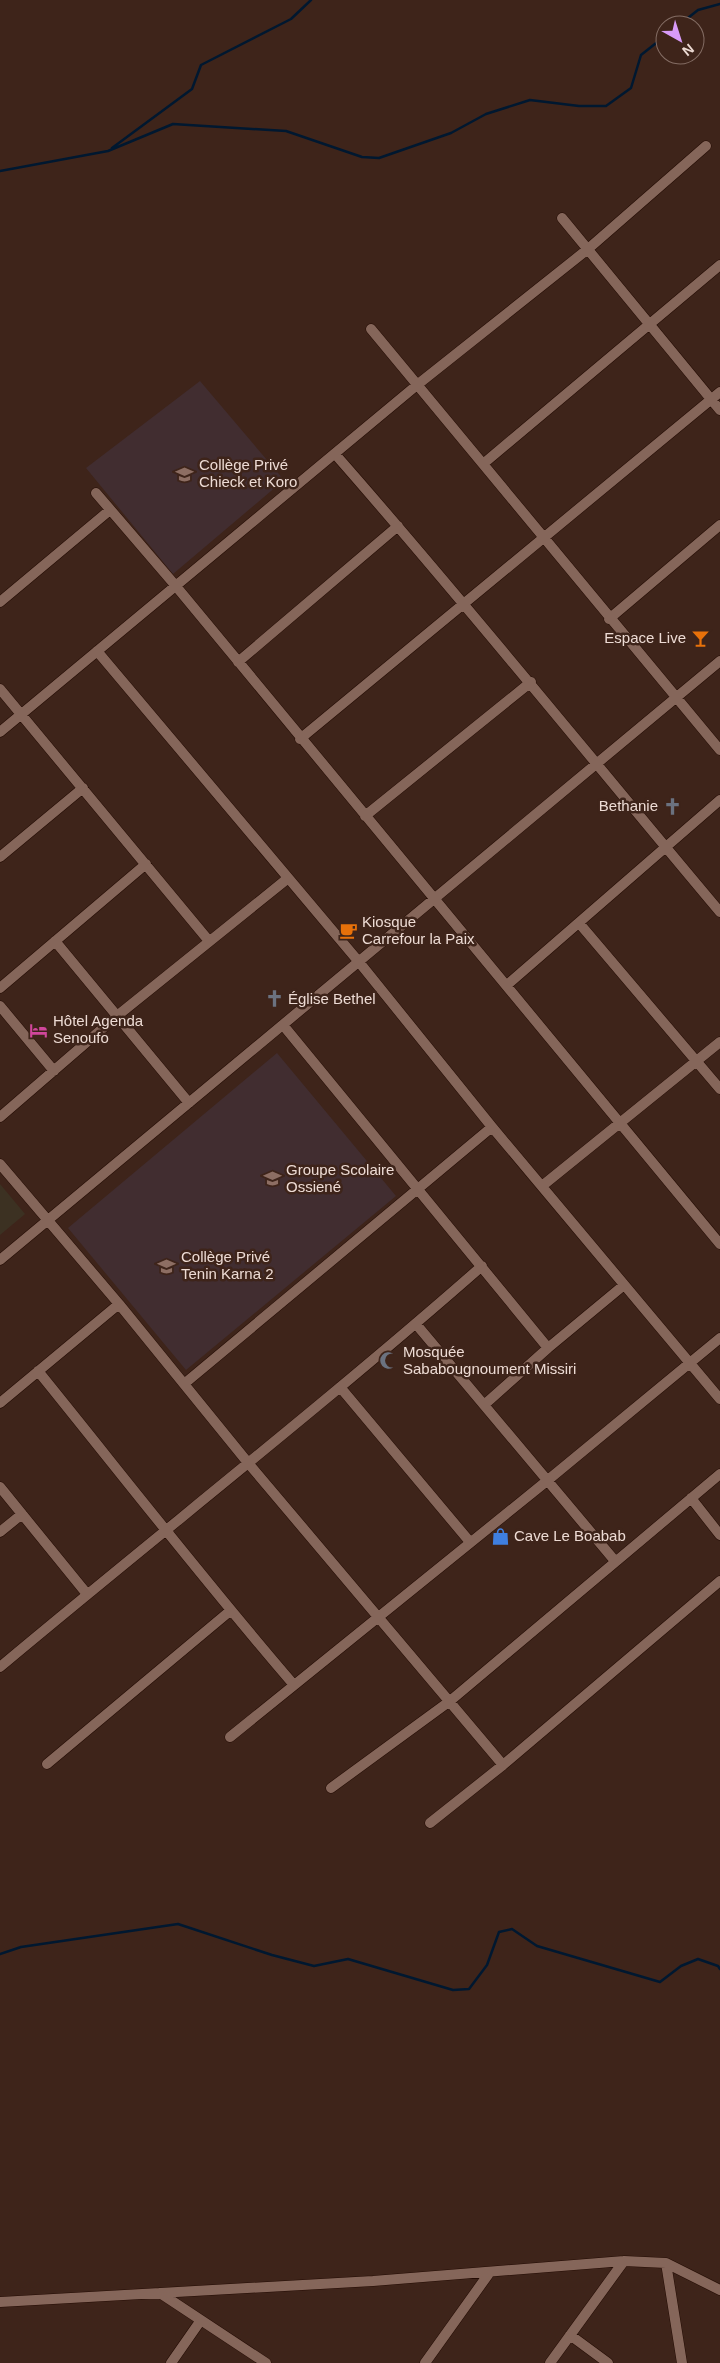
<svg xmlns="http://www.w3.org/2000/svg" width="720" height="2363" font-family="Helvetica,sans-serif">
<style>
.commercial{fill:#3c3122}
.education{fill:#412d30}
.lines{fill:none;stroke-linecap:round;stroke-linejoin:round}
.stream{stroke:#001830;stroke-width:2.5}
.minor-casing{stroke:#240c04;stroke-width:11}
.minor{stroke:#85665a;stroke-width:10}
.labels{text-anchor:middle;stroke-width:5;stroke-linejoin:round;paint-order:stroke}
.poi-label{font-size:15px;fill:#eddbd4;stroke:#3e241a;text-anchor:start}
</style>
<rect width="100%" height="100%" fill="#3e241a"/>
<path class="commercial" d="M0,1184L25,1214L0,1235Z"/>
<path class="education" d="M200,381L284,480L173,574L86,468Z
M277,1053L396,1196L186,1370L68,1228Z"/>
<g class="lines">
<path class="stream" d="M679,25L698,10L720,4
M112,148L192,89L201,65L291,19L311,0
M0,171L108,151L173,124L286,131L362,157L379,158L451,133L486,114L530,100L579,106H606L631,88L641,55L665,36
M0,1954L21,1947L178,1924L272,1955L314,1966L348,1959L453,1990L469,1989L487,1965L499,1932L512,1929L537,1946L660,1982L681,1966L698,1959L718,1966L720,1969"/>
<defs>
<path id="minor" d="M562,218L720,410
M371,329L720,750
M335,454C467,604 592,760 720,912
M483,464L720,265
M96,493L175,585L720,1244
M0,602L110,510
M609,619L720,525
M97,651L359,962L492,1127L720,1399
M238,662L398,526
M0,689L209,941
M0,732L417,385L588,249L706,146
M300,739L720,392
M365,816L531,682
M0,857L83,788
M579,923L720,1089
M55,941L189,1103
M507,985L720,800
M0,988L146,864
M0,1006L54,1071
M283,1025L548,1348
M0,1117L117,1016L287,879
M0,1164L119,1304L249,1464L503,1765
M542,1186L720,1042
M0,1260L720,661
M416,1324L615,1561
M38,1371C123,1476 206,1583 294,1685
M184,1384L492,1127
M340,1387L470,1542
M0,1403L119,1304
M484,1405L548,1348L624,1285
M0,1487L87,1594
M691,1498L720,1535
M0,1532L22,1514
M0,1667C160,1533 325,1404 482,1266
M230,1737L548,1480L720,1338
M47,1764L230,1611
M331,1788L450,1701L720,1474
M430,1823L503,1765L720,1581
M666,2263L682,2363
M160,2293L266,2363
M0,2302L373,2281L624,2261L666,2263L720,2290
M570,2335L608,2363
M171,2363L201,2320
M425,2363L490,2272
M550,2363L624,2261"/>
</defs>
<use href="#minor" class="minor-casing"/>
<use href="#minor" class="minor"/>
</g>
<defs>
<symbol id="school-bare" viewBox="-9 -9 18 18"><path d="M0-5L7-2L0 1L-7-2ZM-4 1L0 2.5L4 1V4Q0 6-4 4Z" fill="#8d6e63" stroke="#3e241a" stroke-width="2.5" paint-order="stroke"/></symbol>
<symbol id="bar-bare" viewBox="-9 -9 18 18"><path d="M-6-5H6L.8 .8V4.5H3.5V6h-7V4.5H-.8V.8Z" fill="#e8710a" stroke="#3e241a" stroke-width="2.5" paint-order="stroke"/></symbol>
<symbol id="church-bare" viewBox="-9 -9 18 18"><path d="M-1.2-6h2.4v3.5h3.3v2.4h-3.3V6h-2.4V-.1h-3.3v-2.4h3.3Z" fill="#6b7280" stroke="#3e241a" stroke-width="2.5" paint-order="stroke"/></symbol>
<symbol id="cafe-bare" viewBox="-9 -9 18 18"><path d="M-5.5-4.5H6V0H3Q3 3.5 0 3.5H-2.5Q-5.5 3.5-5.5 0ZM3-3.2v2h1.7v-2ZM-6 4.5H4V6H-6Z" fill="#e8710a" stroke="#3e241a" stroke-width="2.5" paint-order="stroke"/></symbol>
<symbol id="hotel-bare" viewBox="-9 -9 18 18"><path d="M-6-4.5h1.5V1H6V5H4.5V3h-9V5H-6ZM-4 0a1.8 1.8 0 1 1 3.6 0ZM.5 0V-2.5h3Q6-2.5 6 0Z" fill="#d1479c" stroke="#3e241a" stroke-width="2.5" paint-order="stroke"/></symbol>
<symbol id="mosque-bare" viewBox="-9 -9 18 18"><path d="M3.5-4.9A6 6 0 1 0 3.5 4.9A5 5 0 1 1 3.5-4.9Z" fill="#6b7280" stroke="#3e241a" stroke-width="2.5" paint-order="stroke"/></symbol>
<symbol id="shop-bare" viewBox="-9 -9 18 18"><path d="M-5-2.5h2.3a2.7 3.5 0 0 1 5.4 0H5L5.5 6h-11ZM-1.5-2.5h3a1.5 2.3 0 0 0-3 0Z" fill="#3f7fe0" stroke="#3e241a" stroke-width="2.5" paint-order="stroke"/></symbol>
</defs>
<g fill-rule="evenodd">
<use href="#school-bare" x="172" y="462" width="25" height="25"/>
<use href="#bar-bare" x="688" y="626" width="25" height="25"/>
<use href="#church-bare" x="660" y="794" width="25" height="25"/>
<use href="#cafe-bare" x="336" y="918" width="25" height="25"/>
<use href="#church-bare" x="262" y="986" width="25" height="25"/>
<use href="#hotel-bare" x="26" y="1018" width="25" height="25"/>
<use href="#school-bare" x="260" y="1166" width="25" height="25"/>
<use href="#school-bare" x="154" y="1254" width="25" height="25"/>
<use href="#mosque-bare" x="376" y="1348" width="25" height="25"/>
<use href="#shop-bare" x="488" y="1524" width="25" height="25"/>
</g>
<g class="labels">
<g class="poi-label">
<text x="199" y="470">Collège Privé<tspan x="199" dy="17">Chieck et Koro</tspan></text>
<text x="686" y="643" text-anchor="end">Espace Live</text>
<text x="658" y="811" text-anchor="end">Bethanie</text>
<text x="362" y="927">Kiosque<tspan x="362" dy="17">Carrefour la Paix</tspan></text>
<text x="288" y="1004">Église Bethel</text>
<text x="53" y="1026">Hôtel Agenda<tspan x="53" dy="17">Senoufo</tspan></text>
<text x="286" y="1175">Groupe Scolaire<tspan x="286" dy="17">Ossiené</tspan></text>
<text x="181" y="1262">Collège Privé<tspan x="181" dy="17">Tenin Karna 2</tspan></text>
<text x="403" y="1357">Mosquée<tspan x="403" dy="17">Sababougnoument Missiri</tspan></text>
<text x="514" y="1541">Cave Le Boabab</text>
</g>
</g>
<g transform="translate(680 40) rotate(141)"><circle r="24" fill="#3e241a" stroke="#846d64"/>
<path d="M0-4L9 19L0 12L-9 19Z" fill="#d89bf8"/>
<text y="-8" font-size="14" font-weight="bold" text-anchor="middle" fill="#eddbd4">N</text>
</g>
</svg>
